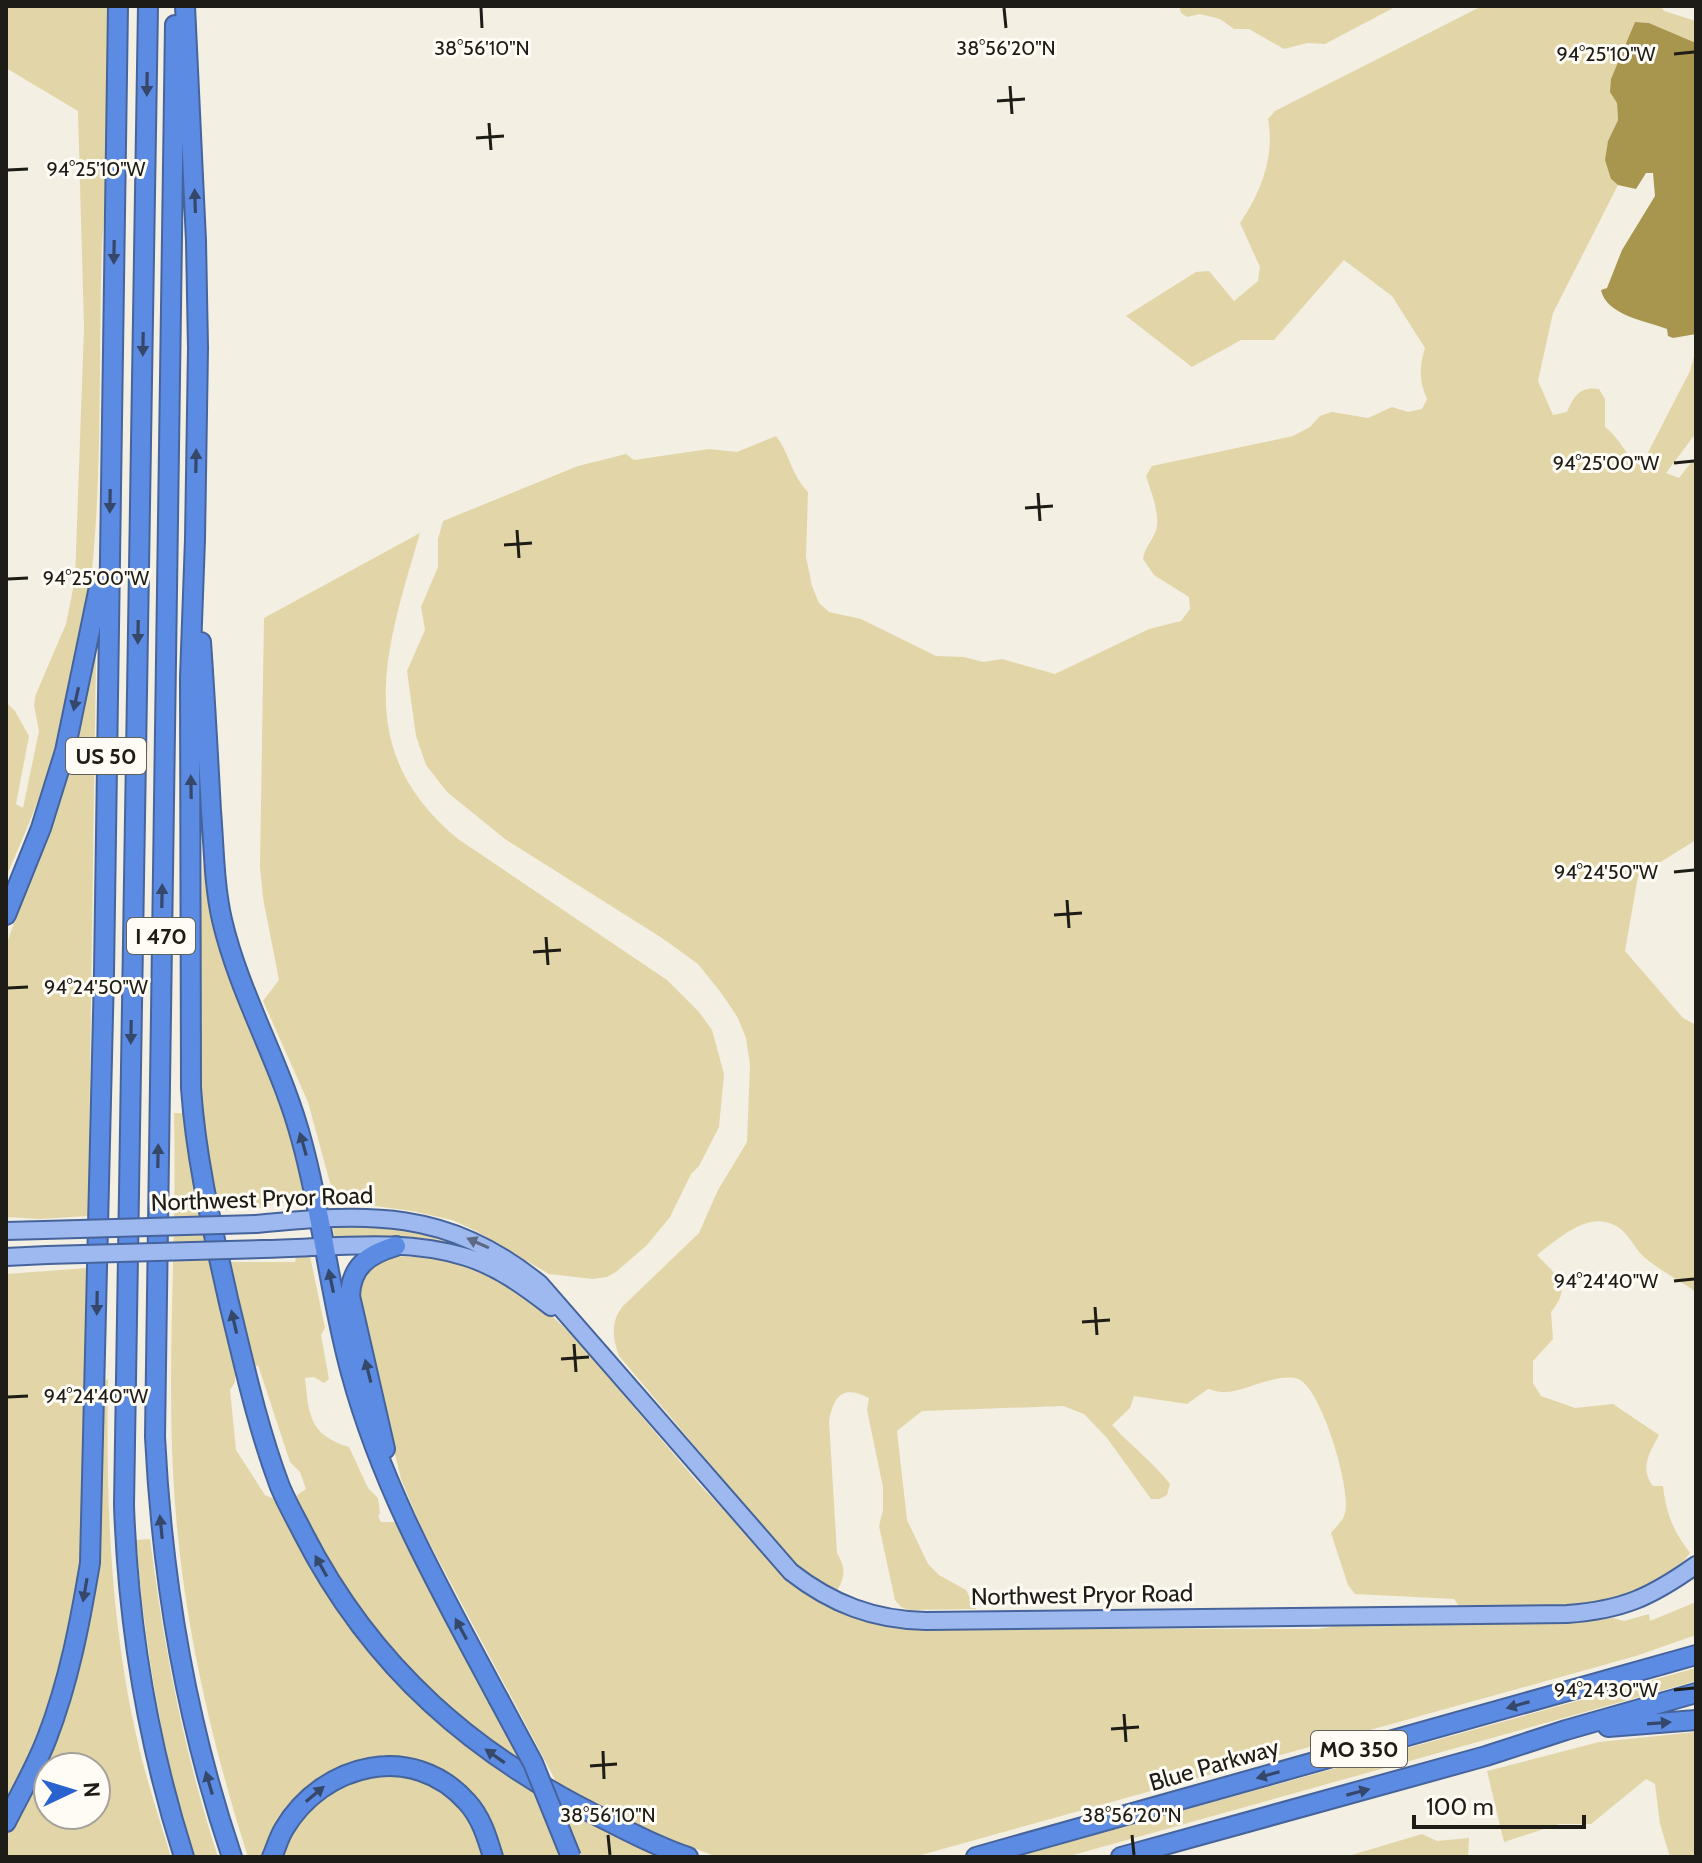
<svg xmlns="http://www.w3.org/2000/svg" width="1702" height="1863" font-family="Cabin,sans-serif">
<style>
.green{fill:#e2d6a8;fill-rule:evenodd}
.water{fill:#a9964e}
.lines{fill:none;stroke-linecap:round;stroke-linejoin:round}
.major-casing{stroke:#46649c;stroke-width:20}
.highway-casing{stroke:#46649c;stroke-width:22}
.major{stroke:#9db9ef;stroke-width:16}
.highway{stroke:#5c8be4;stroke-width:18}
.major-bridge-casing{stroke:#46649c;stroke-width:20;stroke-linecap:butt}
.highway-bridge-casing{stroke:#46649c;stroke-width:22;stroke-linecap:butt}
.major-bridge{stroke:#9db9ef;stroke-width:16}
.highway-bridge{stroke:#5c8be4;stroke-width:18}
.oneway{fill:#364869}
.oneway2{fill:#5d6a83}
.ticks{fill:none;stroke:#1d1c17;stroke-width:3}
.labels{text-anchor:middle;stroke-width:6;stroke-linejoin:round;paint-order:stroke}
.shield{fill:#fffcf5;stroke:#615f5a;stroke-width:2}
.shield-label{font-size:22px;font-weight:bold;fill:#1d1c17}
.street-label{font-size:24px;fill:#1d1c17;stroke:#fffcf5}
.ticks-label{font-size:20px;text-anchor:middle;fill:#1d1c17;stroke:#fffcf5;stroke-width:6;stroke-linejoin:round;paint-order:stroke}
</style>
<rect width="100%" height="100%" fill="#f3efe2"/>
<path class="green" d="M6,6H110L106,195L102,243C97,391 107,544 73,689C58,755 33,816 6,877V702L15,711L29,736L16,804L23,808L39,731L34,705L36,694L66,624L75,579L84,328L78,111L6,68Z
M1179,6H1397L1325,44L1307,43L1284,49L1249,29H1234L1220,19L1200,14L1187,17L1181,13Z
M1482,6H1661L1664,11L1696,21V43L1649,23L1635,22L1628,40L1617,103L1618,120L1608,141L1611,179L1618,185L1553,313L1538,381L1553,415L1567,412C1574,396 1580,386 1599,389L1605,399V427C1621,439 1625,456 1641,466L1690,371L1696,349V433L1666,473L1679,478L1696,456V840L1638,876L1625,951L1683,1018L1696,1025V1292C1679,1280 1659,1270 1644,1257C1633,1247 1628,1231 1614,1225C1587,1211 1557,1240 1537,1255C1557,1276 1573,1286 1551,1312L1553,1339L1533,1361V1383L1541,1396L1575,1408L1613,1404L1659,1435C1650,1452 1639,1468 1653,1486H1663C1666,1513 1673,1531 1690,1553C1645,1617 1531,1609 1461,1609L1454,1599L1355,1594L1348,1585L1331,1533C1336,1527 1344,1520 1345,1513C1352,1490 1321,1387 1298,1379C1278,1372 1246,1391 1226,1392C1220,1393 1213,1390 1208,1389L1187,1404L1134,1396L1130,1408L1112,1425C1131,1446 1153,1462 1170,1484L1167,1495L1159,1499H1151L1107,1438L1084,1414L1063,1406L922,1411L897,1431L907,1520L928,1564L939,1575L966,1590L976,1609L909,1610L901,1607L895,1600L879,1526L883,1510V1487L867,1410L869,1398C843,1385 834,1395 829,1421L837,1553C845,1567 846,1574 838,1589L831,1591L800,1568L782,1549L619,1356C613,1338 610,1324 622,1307L699,1233L718,1190L747,1142L750,1065L746,1038L738,1018L722,994L698,964L662,938L505,839L447,792L426,765L416,736L407,671L425,630L421,607L438,567V539L443,521L578,466L626,454L634,460L709,449L737,452L776,436C791,456 790,473 808,492L806,557L812,586L819,603L829,612L861,619L936,656L964,657L983,662L1002,659L1055,674L1149,629L1181,621L1190,609L1189,597L1154,575L1143,559C1145,548 1149,545 1154,535C1163,520 1151,492 1146,476L1152,466L1293,436L1310,427L1320,416L1332,412L1368,418L1392,407L1408,412L1422,409L1427,399C1419,380 1419,368 1425,348L1392,296L1344,260L1274,340H1241L1192,367L1126,316L1196,272L1209,271L1234,301L1258,281L1260,267L1240,223C1261,193 1275,156 1268,119L1275,111Z
M420,533C386,649 350,750 458,839L667,980L699,1012L712,1030L724,1074L719,1127L699,1166L691,1174L670,1217L647,1245L616,1272L607,1277L593,1279L549,1274L476,1231L452,1220L412,1211L360,1204L344,1198L330,1183L308,1102L263,1001L279,980L263,898L260,866L264,618Z
M96,654L88,1216L39,1219L6,1217V946L61,786Z
M203,859C208,898 215,936 229,973C253,1038 307,1134 302,1202L276,1203L257,1209L216,1210C188,1101 201,972 203,859Z
M174,1113H187L236,1355L235,1382L230,1390L236,1450L265,1495L281,1502L284,1514L443,1722L678,1857H499L497,1845C483,1830 435,1770 421,1763C375,1741 317,1769 288,1807C277,1821 271,1840 265,1857H248C208,1732 179,1602 173,1471C167,1352 177,1233 174,1113Z
M369,1223L452,1237L506,1269L335,1239L333,1226Z
M310,1256L325,1328L321,1335L329,1379L324,1383L314,1377L305,1378C309,1415 309,1435 349,1447L368,1488L378,1498L380,1513L378,1516L381,1522H397L529,1768C501,1748 470,1729 445,1706C382,1650 327,1575 296,1496L306,1489L300,1472L290,1462L258,1365L255,1367L228,1262H295L296,1257Z
M392,1256L434,1258L468,1265L495,1277L549,1313L574,1337L700,1485L786,1575L807,1593L940,1628L1317,1629L1330,1627L1340,1620L1506,1624L1613,1618L1624,1621L1649,1614L1650,1621L1696,1602V1635L1636,1656L914,1857H717L647,1830L559,1787L420,1525L401,1479L357,1296C360,1269 367,1265 392,1256Z
M88,1268L86,1490L79,1582L55,1686L30,1753L6,1802V1274Z
M108,1379C106,1500 110,1620 137,1739C146,1779 159,1818 171,1857H6V1838L46,1756L70,1692L88,1628L100,1522L103,1381ZM48,1767H96V1815H48Z
M150,1539C164,1648 184,1753 218,1857H194C162,1753 145,1647 136,1540Z
M1696,1668V1681L1066,1857H1016Z
M1696,1732V1857H1670L1660,1824L1655,1784L1646,1779L1591,1824H1559L1504,1842L1487,1771L1599,1742Z
M403,1772L446,1792L472,1819L485,1857H278L300,1814L346,1777Z
M1422,1834L1437,1841L1469,1838L1468,1857H1345Z"/>
<path class="water" d="M1635,22L1649,23L1696,43V334L1673,338L1668,336L1667,329C1646,321 1606,315 1601,290L1607,288L1622,250L1655,196L1653,173H1646L1636,189L1618,185L1611,179L1605,160L1608,141L1618,120L1617,103L1610,92L1611,79Z"/>
<g class="lines">
<defs>
<path id="major" d="M256,1224C369,1213 446,1208 540,1284L791,1572C832,1604 874,1620 926,1621L1567,1614C1623,1610 1651,1597 1696,1565
M6,1231L44,1230
M263,1249C329,1248 402,1237 466,1257C498,1267 525,1287 551,1307
M6,1257L47,1255"/>
<path id="highway" d="M148,6L124,1505C128,1624 148,1744 184,1857
M185,6L196,241L198,348L195,539L190,678L191,1088C196,1161 213,1231 229,1303C244,1364 257,1425 279,1484C285,1500 295,1517 303,1533C372,1668 475,1757 610,1822C635,1835 661,1848 688,1857
M175,25L155,1437C162,1580 186,1721 232,1857
M201,642C205,698 208,755 211,811C214,847 214,885 222,920C240,997 282,1065 302,1142C323,1218 330,1297 351,1373C383,1491 441,1591 498,1698
M6,915L41,828L65,751L100,582
M385,1449L350,1296C351,1266 369,1254 396,1246
M1608,1727L1696,1720
M6,1822C20,1794 36,1767 47,1738C69,1681 80,1623 90,1563L104,973L118,6
M272,1857C276,1848 279,1837 284,1829C323,1763 413,1741 467,1802C481,1817 487,1837 493,1857
M976,1857L1696,1655
M1121,1857L1486,1756L1566,1730L1696,1693"/>
</defs>
<use href="#major" class="major-casing"/>
<use href="#highway" class="highway-casing"/>
<use href="#major" class="major"/>
<use href="#highway" class="highway"/>
<defs>
<path id="major-bridge" d="M44,1230L256,1224
M47,1255L263,1249"/>
<path id="highway-bridge" d="M498,1698L533,1763L571,1857"/>
</defs>
<use href="#major-bridge" class="major-bridge-casing"/>
<use href="#highway-bridge" class="highway-bridge-casing"/>
<use href="#major-bridge" class="major-bridge"/>
<use href="#highway-bridge" class="highway-bridge"/>
</g>
<defs><path id="oneway-solid" d="M-6-.8H1V-3.2L6.5 0L1 3.2V.8H-6Z" transform="scale(2)"/></defs>
<g class="oneway">
<use href="#oneway-solid" transform="translate(147 84) rotate(91)"/>
<use href="#oneway-solid" transform="translate(195 201) rotate(-92)"/>
<use href="#oneway-solid" transform="translate(114 252) rotate(91)"/>
<use href="#oneway-solid" transform="translate(143 344) rotate(91)"/>
<use href="#oneway-solid" transform="translate(196 461) rotate(-89)"/>
<use href="#oneway-solid" transform="translate(110 501) rotate(91)"/>
<use href="#oneway-solid" transform="translate(138 632) rotate(91)"/>
<use href="#oneway-solid" transform="translate(76 699) rotate(102)"/>
<use href="#oneway-solid" transform="translate(191 787) rotate(-91)"/>
<use href="#oneway-solid" transform="translate(162 896) rotate(-89)"/>
<use href="#oneway-solid" transform="translate(131 1032) rotate(91)"/>
<use href="#oneway-solid" transform="translate(303 1144) rotate(-106)"/>
<use href="#oneway-solid" transform="translate(158 1156) rotate(-89)"/>
<use href="#oneway-solid" transform="translate(331 1281) rotate(-102)"/>
<use href="#oneway-solid" transform="translate(97 1303) rotate(91)"/>
<use href="#oneway-solid" transform="translate(234 1322) rotate(-103)"/>
<use href="#oneway-solid" transform="translate(368 1371) rotate(-104)"/>
<use href="#oneway-solid" transform="translate(161 1527) rotate(-96)"/>
<use href="#oneway-solid" transform="translate(321 1566) rotate(-119)"/>
<use href="#oneway-solid" transform="translate(85 1590) rotate(100)"/>
<use href="#oneway-solid" transform="translate(461 1629) rotate(-118)"/>
<use href="#oneway-solid" transform="translate(1518 1705) rotate(164)"/>
<use href="#oneway-solid" transform="translate(1659 1723) rotate(-4)"/>
<use href="#oneway-solid" transform="translate(495 1756) rotate(-145)"/>
<use href="#oneway-solid" transform="translate(1268 1775) rotate(164)"/>
<use href="#oneway-solid" transform="translate(209 1783) rotate(-106)"/>
<use href="#oneway-solid" transform="translate(1358 1792) rotate(-15)"/>
<use href="#oneway-solid" transform="translate(315 1794) rotate(-40)"/>
</g>
<use class="oneway2" href="#oneway-solid" transform="translate(478 1243) rotate(-156)"/>
<path class="ticks" d="M481,8L482,28M1004,8L1006,28M1674,54L1694,52M1010,86L1012,114M997,101L1025,99M489,123L491,150M476,138L504,136M8,170L28,169M1674,463L1694,461M1038,493L1040,521M1025,508L1053,506M517,530L519,558M504,545L532,543M8,579L28,578M1674,872L1694,870M1067,900L1069,928M1054,915L1082,913M546,937L548,965M533,952L561,950M8,988L28,987M1674,1281L1694,1279M1095,1307L1097,1335M1082,1322L1110,1320M574,1344L576,1372M561,1359L589,1357M8,1397L28,1396M1674,1690L1694,1688M1124,1714L1126,1742M1111,1729L1139,1727M603,1751L604,1779M590,1766L617,1764M608,1835L610,1855M1132,1835L1134,1855"/>
<g class="labels">
<g class="shield">
<rect x="66" y="738" width="80" height="36" rx="6"/>
<rect x="127" y="918" width="68" height="36" rx="6"/>
<rect x="1311" y="1731" width="96" height="36" rx="6"/>
</g>
<g class="shield-label">
<text x="106" y="764">US 50</text>
<text x="161" y="944">I 470</text>
<text x="1359" y="1757">MO 350</text>
</g>
<g class="street-label">
<text transform="translate(262 1199) rotate(-2)" y="8">Northwest Pryor Road</text>
<text transform="translate(1082 1595) rotate(-1)" y="8">Northwest Pryor Road</text>
<text transform="translate(1214 1765) rotate(-16)" y="8">Blue Parkway</text>
</g>
</g>
<g class="ticks-label">
<text x="482" y="55">38°56'10"N</text>
<text x="1006" y="55">38°56'20"N</text>
<text x="1606" y="61">94°25'10"W</text>
<text x="96" y="176">94°25'10"W</text>
<text x="1606" y="470">94°25'00"W</text>
<text x="96" y="585">94°25'00"W</text>
<text x="1606" y="879">94°24'50"W</text>
<text x="96" y="994">94°24'50"W</text>
<text x="1606" y="1288">94°24'40"W</text>
<text x="96" y="1403">94°24'40"W</text>
<text x="1606" y="1697">94°24'30"W</text>
<text x="608" y="1822">38°56'10"N</text>
<text x="1132" y="1822">38°56'20"N</text>
</g>
<rect width="1702" height="1863" fill="none" stroke="#1d1c17" stroke-width="16"/>
<g transform="translate(72 1791) rotate(86)"><circle r="38" fill="#fffcf5" stroke="#a5a29c" stroke-width="2"/>
<path d="M0-6L14 30L0 20L-14 30Z" fill="#2a62d0"/>
<text y="-12" font-size="22" font-weight="bold" text-anchor="middle" fill="#1d1c17">N</text>
</g>
<path d="M1414 1815v12h170v-12" fill="none" stroke="#1d1c17" stroke-width="4"/>
<text x="1426" y="1815" font-size="24" fill="#1d1c17" stroke="#fffcf5" stroke-width="6" paint-order="stroke">100 m</text>
</svg>
